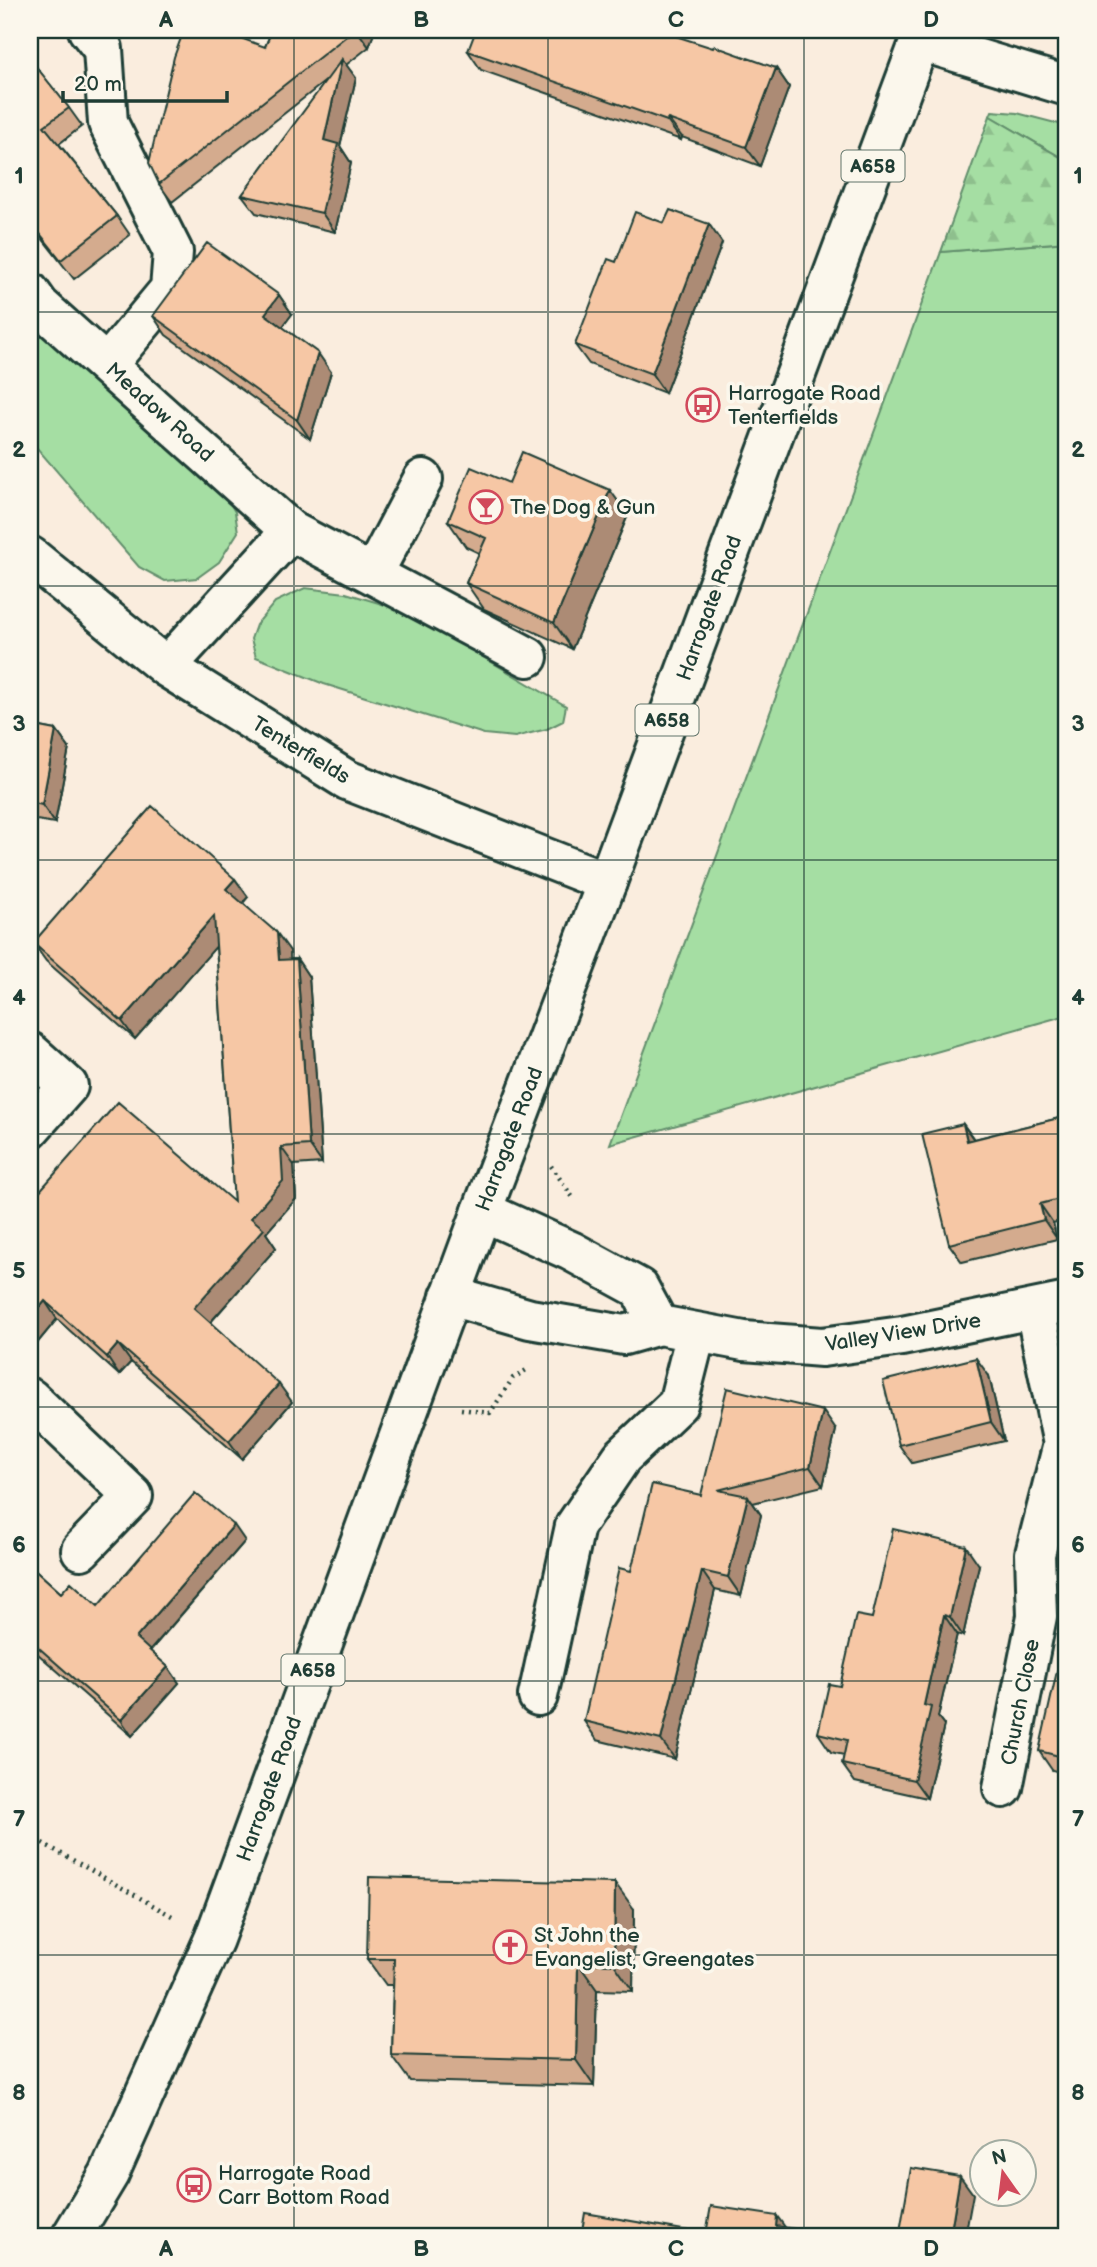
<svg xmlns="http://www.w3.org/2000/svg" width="1097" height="2267" font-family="'Balsamiq Sans',sans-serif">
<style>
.grass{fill:#a5dea3;stroke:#628e6c;stroke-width:2}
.forest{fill:url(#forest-firs);stroke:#628e6c;stroke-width:2}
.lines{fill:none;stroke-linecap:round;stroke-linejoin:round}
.minor-casing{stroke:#1f3d34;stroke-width:44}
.highway-casing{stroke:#1f3d34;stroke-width:44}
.path{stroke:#1f3d34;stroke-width:4.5;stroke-dasharray:2 5;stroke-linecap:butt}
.minor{stroke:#fbf7ec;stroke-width:38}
.highway{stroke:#fbf7ec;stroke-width:38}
.wall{fill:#d4ab8e;stroke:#1f3d34;stroke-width:2}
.shaded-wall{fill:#ac8b74;stroke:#1f3d34;stroke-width:2}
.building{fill:#f6c7a5;stroke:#1f3d34;stroke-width:2}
.grid{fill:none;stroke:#1f3d34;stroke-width:2;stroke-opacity:0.55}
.labels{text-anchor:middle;stroke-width:7;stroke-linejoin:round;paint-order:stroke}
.shield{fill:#fbf7ec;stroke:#61756b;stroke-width:2}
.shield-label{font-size:19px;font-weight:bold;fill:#1f3d34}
.poi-label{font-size:21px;fill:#1f3d34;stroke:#fbf7ec;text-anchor:start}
.street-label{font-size:21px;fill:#1f3d34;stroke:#fbf7ec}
.neatline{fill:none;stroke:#1f3d34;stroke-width:2.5}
.grid-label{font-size:23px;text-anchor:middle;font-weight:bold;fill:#1f3d34}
</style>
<defs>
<pattern id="forest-firs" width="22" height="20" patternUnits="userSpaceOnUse" patternTransform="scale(1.75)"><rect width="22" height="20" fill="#a5dea3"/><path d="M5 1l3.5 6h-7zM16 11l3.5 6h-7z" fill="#8ebf8d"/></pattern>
</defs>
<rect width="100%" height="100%" fill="#faedde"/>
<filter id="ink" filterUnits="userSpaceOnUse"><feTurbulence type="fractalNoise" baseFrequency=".0143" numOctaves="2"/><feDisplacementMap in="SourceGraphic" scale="14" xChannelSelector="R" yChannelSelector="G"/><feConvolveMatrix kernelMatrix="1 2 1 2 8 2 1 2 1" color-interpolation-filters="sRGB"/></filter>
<g filter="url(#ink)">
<path class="grass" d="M992,111L1017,113L1067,126V161L990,116Z
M1067,242V1015L610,1144L941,252Z
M30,315L223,491L235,512L238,532L219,562L197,578L165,581L139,567L30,440Z
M305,588L346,593L405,611L566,706L563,721L547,729L515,737L484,734L324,684L256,657L251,639L256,625L275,602Z"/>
<path class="forest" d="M990,116L1067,161V242L941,252Z"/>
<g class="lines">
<defs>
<path id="minor" d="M88,30L103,49L108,123L173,252L170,289L107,365
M920,41L1067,86
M30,292L40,306L291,531L528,657
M30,556L166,667L347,780L607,882
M373,574L423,479
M166,667L291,531
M30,1052L68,1086L30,1129
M482,1211L571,1251L639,1288L659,1325
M450,1296L530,1319L624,1335L659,1325L744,1341L822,1347L902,1336L1067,1302
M30,1398L133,1496L81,1550
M538,1696L575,1526L622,1457L678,1404L696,1333
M1003,1788L1037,1616L1035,1554L1063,1444L1035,1309"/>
<path id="highway" d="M71,2237L109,2174L214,1939L482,1211L607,882L924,30"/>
</defs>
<use href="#minor" class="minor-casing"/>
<use href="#highway" class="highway-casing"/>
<path class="path" d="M551,1166L574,1199
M461,1409L490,1413L513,1378L528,1369
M30,1836L172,1916"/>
<use href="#minor" class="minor"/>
<use href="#highway" class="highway"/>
</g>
<path class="wall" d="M272,30H375L369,47L346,65L356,78L340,146L351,163L335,232L256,213L242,195L328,79L172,202L159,184L265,47Z
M713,48L776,68L789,87L760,166L682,137L681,140L481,70L468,51Z
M30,59L69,108L82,126L59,144L117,216L130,235L74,279L30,223Z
M664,223L722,243L665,393L589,364L575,345L616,262Z
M279,295L292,314L282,327L331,372L310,439L166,335L153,316Z
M628,515L572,649L484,609L466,583L479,553L466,547L448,521Z
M30,725L56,730L69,748L55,823L30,819Z
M235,879L248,897L243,903L290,951V959H297L309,977L322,1163L294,1165L296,1199L266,1233L276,1248L210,1323L292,1402L242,1459L131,1362L119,1375L57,1319L34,1347L30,1343V1202H234L216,946L135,1039L46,961L33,943Z
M1067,1116V1219L1053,1223L1057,1239L962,1262L949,1244L963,1124L974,1139Z
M989,1376L1004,1441L912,1463L899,1445Z
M836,1430L823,1486L753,1503L761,1515L741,1596L715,1590L675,1759L597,1740L584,1721L631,1571L701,1495Z
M245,1541L150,1651L168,1667L179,1683L132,1736L30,1647V1565L61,1593L98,1606Z
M979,1565L963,1636L957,1634L938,1717L944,1725L927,1798L855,1782L842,1764L844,1755L831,1752L818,1733L872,1618Z
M1067,1674V1774L1052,1770L1039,1751Z
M634,1909L633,1991L597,1990L594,2086L410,2081L391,2055L393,1985H386L367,1959Z"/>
<path class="shaded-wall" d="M357,30H375L369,47Z
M342,59L356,78L340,146L351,163L335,232L322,213L324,140Z
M776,68L789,87L760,166L746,147Z
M668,119L682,137L681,140L667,121Z
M709,224L722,243L665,393L652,374Z
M279,295L292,314L278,333L265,314Z
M318,353L331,372L310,439L297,420Z
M610,490L628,515L572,649L554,623Z
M56,730L69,748L55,823L42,805Z
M235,879L248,897L239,907L226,889Z
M214,916L227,934L135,1039L122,1021Z
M277,933L290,951L291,978L279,960Z
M297,959L309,977L322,1163L309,1145Z
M963,1124L976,1143L967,1141Z
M281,1147L294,1165L296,1199L266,1233L276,1248L207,1326L194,1308L251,1218Z
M1040,1204L1053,1223L1057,1239L1044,1220Z
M45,1301L57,1319L34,1347L30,1341V1319Z
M118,1344L131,1362L119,1375L107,1357Z
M976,1358L989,1376L1004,1441L991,1422Z
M279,1384L292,1402L242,1459L229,1441Z
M823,1411L836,1430L823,1486L810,1467Z
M748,1496L761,1515L741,1596L728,1577Z
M234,1525L245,1541L147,1654L136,1638Z
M966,1546L979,1565L963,1636L950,1617Z
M702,1571L715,1590L675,1759L661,1740Z
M944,1615L957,1634L938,1717L944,1725L927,1798L914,1780L924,1705Z
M168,1667L179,1683L132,1736L121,1720Z
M615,1883L634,1909L633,1991L614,1964Z
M578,1963L597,1990L594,2086L576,2060Z
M960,2176L973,2194L965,2237H950Z
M777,2216L790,2234L776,2226Z"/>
<path class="building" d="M184,30H219L265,47L272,30H354L159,184L149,163L174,57Z
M476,30H657L713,48L714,46L776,68L746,147L668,119L667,121L468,51Z
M30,59L69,108L44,126L117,216L61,260L30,221Z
M342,59L324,140L338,144L322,213L242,195Z
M670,210L709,224L652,374L575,345L608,259L616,262L635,212L664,223Z
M207,243L279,295L265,314L318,353L297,420L153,316Z
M522,452L610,490L554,623L466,583L486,538L448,521L471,467L509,483Z
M30,725L56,730L42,805L30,802Z
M152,806L235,879L226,889L277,933L279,960L297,959L309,1145L281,1147L283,1181L251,1218L264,1229L194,1308L279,1384L229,1441L118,1344L107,1357L45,1301L30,1319V1202L118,1102L234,1202L214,916L122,1021L33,943Z
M1067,1116V1197L1040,1204L1044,1220L949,1244L922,1134L963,1124L967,1141Z
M976,1358L991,1422L899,1445L883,1381Z
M727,1388L823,1411L810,1467L718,1490L748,1496L728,1577L702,1571L661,1740L584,1721L619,1568L631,1571L652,1484L701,1495Z
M195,1493L234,1525L136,1638L168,1667L121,1720L30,1640V1565L61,1593L71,1582L98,1606Z
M893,1529L966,1546L950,1617L944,1615L924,1705L931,1707L914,1780L842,1764L847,1740L818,1733L829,1684L840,1686L856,1615L872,1618Z
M1057,1671L1067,1674V1758L1039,1751Z
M369,1877L615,1883L614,1964L578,1963L576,2060L391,2055L394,1959H367Z
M911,2168L960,2176L950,2237H899Z
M711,2206L777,2216L776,2226L846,2237H581L585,2213L706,2234Z"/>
</g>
<path class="grid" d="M294,30V2237M548,30V2237M804,30V2237M30,312H1067M30,586H1067M30,860H1067M30,1134H1067M30,1407H1067M30,1681H1067M30,1955H1067"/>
<defs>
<symbol id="bus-ring" viewBox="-11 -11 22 22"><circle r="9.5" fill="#fbf7ec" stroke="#d1495b" stroke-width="1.5"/><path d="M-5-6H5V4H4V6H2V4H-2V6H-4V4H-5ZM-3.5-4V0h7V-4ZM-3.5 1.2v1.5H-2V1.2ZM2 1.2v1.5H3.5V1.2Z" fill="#d1495b"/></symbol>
<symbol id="bar-ring" viewBox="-11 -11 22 22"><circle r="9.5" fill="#fbf7ec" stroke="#d1495b" stroke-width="1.5"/><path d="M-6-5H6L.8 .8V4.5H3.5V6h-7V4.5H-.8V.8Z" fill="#d1495b"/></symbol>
<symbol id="church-ring" viewBox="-11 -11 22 22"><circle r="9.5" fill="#fbf7ec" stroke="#d1495b" stroke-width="1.5"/><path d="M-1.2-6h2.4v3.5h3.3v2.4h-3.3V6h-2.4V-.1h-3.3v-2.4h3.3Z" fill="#d1495b"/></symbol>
</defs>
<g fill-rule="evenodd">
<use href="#bus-ring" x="684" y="386" width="38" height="38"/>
<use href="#bar-ring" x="467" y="488" width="38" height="38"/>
<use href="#church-ring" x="491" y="1928" width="38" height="38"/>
<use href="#bus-ring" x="175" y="2166" width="38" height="38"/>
</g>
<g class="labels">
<g class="shield">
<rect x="841.5" y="150.5" width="63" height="31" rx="5"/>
<rect x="635.5" y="704.5" width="63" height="31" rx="5"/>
<rect x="281.5" y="1654.5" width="63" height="31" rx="5"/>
</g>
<g class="shield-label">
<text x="873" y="173">A658</text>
<text x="667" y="727">A658</text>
<text x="313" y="1677">A658</text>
</g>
<g class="poi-label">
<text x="728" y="400">Harrogate Road<tspan x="728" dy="24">Tenterfields</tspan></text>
<text x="510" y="514">The Dog &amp; Gun</text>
<text x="534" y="1942">St John the<tspan x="534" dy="24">Evangelist, Greengates</tspan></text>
<text x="218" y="2180">Harrogate Road<tspan x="218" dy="24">Carr Bottom Road</tspan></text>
</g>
<g class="street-label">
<text transform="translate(160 412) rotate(42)" y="7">Meadow Road</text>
<text transform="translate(709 608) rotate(-70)" y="7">Harrogate Road</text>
<text transform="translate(301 750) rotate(31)" y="7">Tenterfields</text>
<text transform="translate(509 1139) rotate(-69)" y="7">Harrogate Road</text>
<text transform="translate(903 1332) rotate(-9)" y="7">Valley View Drive</text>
<text transform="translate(1020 1702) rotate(-79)" y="7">Church Close</text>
<text transform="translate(269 1789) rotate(-70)" y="7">Harrogate Road</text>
</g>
</g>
<rect width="1097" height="2267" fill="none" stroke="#fbf7ec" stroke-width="77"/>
<g transform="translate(1003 2173) rotate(346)"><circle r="33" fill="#fbf7ec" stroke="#a3ada2" stroke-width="2"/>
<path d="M0-5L12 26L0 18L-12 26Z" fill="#d1495b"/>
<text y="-10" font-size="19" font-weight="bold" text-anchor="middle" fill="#1f3d34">N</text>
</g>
<path d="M63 91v10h164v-10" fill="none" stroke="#1f3d34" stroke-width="3.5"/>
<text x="74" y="91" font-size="21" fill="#1f3d34" stroke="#fbf7ec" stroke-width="5" paint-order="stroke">20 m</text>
<rect x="38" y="38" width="1020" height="2190" class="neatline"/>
<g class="grid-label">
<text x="166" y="27">A</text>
<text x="421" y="27">B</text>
<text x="676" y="27">C</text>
<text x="931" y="27">D</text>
<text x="19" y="183">1</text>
<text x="1078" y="183">1</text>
<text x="19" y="457">2</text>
<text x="1078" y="457">2</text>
<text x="19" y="731">3</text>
<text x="1078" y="731">3</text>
<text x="19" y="1005">4</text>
<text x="1078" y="1005">4</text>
<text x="19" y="1278">5</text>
<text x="1078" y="1278">5</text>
<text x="19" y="1552">6</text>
<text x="1078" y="1552">6</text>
<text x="19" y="1826">7</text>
<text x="1078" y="1826">7</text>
<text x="19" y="2100">8</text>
<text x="1078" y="2100">8</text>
<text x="166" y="2256">A</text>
<text x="421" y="2256">B</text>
<text x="676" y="2256">C</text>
<text x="931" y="2256">D</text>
</g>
</svg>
